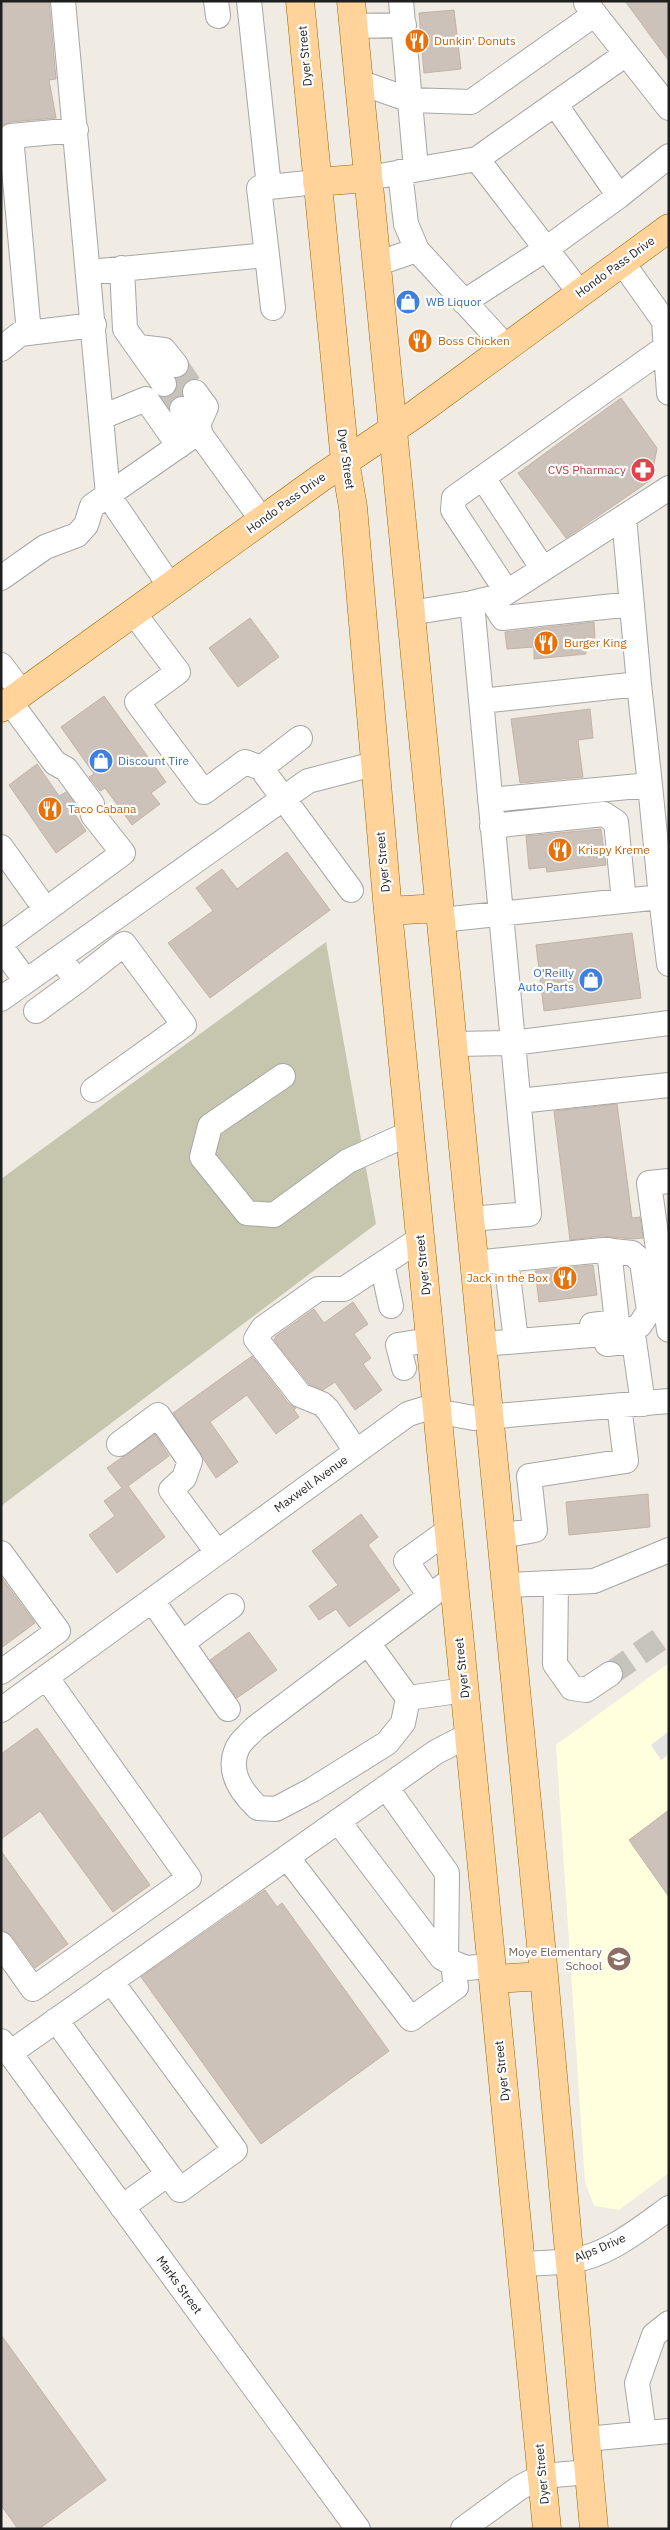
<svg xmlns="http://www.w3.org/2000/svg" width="670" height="2530" font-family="'IBM Plex Sans',sans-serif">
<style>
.education{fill:#ffffde}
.construction{fill:#c6c6ae}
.parking{fill:#e3e3e3}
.building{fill:#cdc2b9;stroke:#c4b2a4}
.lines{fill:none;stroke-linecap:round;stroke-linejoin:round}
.minor-tunnel{stroke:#c6c3bd;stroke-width:24;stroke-dasharray:24 12;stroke-linecap:butt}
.minor-casing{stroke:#a6a6a6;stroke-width:26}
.major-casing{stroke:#960;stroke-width:29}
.minor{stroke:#fff;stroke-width:24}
.major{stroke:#ffd39a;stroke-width:28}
.labels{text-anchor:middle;stroke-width:4.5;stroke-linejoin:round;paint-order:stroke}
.food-label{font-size:12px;fill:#c56008;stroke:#fff;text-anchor:start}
.street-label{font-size:12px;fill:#1f1f1f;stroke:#fff}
.shop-label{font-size:12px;fill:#366cbe;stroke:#fff;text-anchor:start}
.health-label{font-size:12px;fill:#be3a42;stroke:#fff;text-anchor:end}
.education-label{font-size:12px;fill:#785e54;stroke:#fff;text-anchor:end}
</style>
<rect width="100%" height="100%" fill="#f0ece4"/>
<path class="education" d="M669,1663V2173L619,2210L594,2206L585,2182L556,1745Z"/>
<path class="construction" d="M326,942L376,1224L1,1506V1179Z"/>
<path class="parking" d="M669,1731V1754L661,1760L651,1745Z"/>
<path class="building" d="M1,1H49L56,79L49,80L56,118L10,122L1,126Z
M625,1H669V61Z
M454,10L461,69L424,73L419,13Z
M621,398L657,448L651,480L566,538L518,473Z
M250,618L279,657L238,687L209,648Z
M594,622L595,638L585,637L586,654L534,659V647L507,649L505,632Z
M104,696L166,782L151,793L160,804L132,825L105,788L100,791L89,777L94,774L61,727Z
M590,709L593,738L578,740L583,777L520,783L511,719Z
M37,764L59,796L66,792L77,807L72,810L86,831L56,853L9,785Z
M601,829L606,865L547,872L546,867L529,869L526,836Z
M287,852L330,910L210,998L168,943L213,911L196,888L222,869L237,889Z
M632,933L641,998L544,1011L536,945Z
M617,1104L632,1218L640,1217L643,1238L632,1239L602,1236L570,1240L554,1111Z
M593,1265L597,1295L539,1302L535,1271Z
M353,1302L368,1324L354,1334L371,1358L363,1364L382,1390L355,1410L335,1382L323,1390L309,1384L274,1340L276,1336L314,1309L324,1323Z
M252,1356L289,1404L296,1408L294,1410L299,1417L276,1434L247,1395L210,1422L238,1462L216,1478L173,1413Z
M155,1434L169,1456L128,1486L165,1537L117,1573L89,1535L115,1516L104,1501L122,1488L107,1468Z
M648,1494L650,1527L569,1535L566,1502Z
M361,1514L378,1537L368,1545L400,1590L349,1627L336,1609L319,1620L309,1606L338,1585L312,1551Z
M1,1577L35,1623L1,1648Z
M249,1632L277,1670L237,1698L210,1660Z
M37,1728L150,1885L113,1912L40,1811L1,1839V1754Z
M669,1810V1897L629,1840Z
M1,1851L68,1944L35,1968L12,1936L1,1929Z
M265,1890L277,1907L282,1903L389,2051L261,2144L141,1977Z
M1,2335L106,2480L39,2529H18L1,2505Z"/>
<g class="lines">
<path class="minor-tunnel" d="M176,365L195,392
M164,384L182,409
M67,791L78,806
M610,1674L669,1633"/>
<defs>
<path id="minor" d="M63,1L108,495L200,431
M216,1L218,16
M249,1L269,187L317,182
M401,1L416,169
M586,3L669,108
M353,26L404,25
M359,82L410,100L471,102L595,14
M477,159L626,54
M400,172L406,224L417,250L506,347
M368,178L477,159L580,293
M619,196L669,156
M267,255L273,308
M622,262L664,321L669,393
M376,264L417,250
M122,268L125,329L164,384
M89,272L267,255L259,188L269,187
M464,302L546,249L619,196L555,104
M29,333L11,136L76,130
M139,347L164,350L176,365
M1,349L20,334L94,325
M195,392L206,407L197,427
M182,409L262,520
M102,417L146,399L179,446
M483,478L543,569
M1,578L45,547L77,535L86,525L92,506L108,495L170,586
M507,592L453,510L454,498L666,347
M491,599L503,618L632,604
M472,603L501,596L669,488
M133,612L178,672L137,702L204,792L245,762L261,768
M410,613L472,603L529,1214L470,1219
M1,665L22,693
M481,701L639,684L624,517
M300,738L261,768L351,890
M490,800L650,785L639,684
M492,826L604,814L616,822L624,901
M1,847L46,910
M661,897L669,964
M441,920L661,897L650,785
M1,943L123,853L93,815L92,804L66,769L55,763L10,702
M1,947L26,981
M77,981L124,944L184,1025L93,1090
M1,999L308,781L374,764
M36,1011L77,981L68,969
M453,1044L513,1043L669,1023
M283,1076L210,1126L202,1157L247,1213L274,1215L348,1161L410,1133
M519,1101L669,1085
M669,1181L649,1183L669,1330
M506,1260L515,1332
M474,1263L603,1250L632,1253L642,1262L649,1311L640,1325L627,1332L482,1344
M382,1264L391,1306
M592,1325L617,1322L609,1250
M607,1344L634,1341L643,1404
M404,1368L398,1345L430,1340
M119,1444L158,1415L190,1461L184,1478L171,1490L217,1552
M356,1451L328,1410L322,1404L300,1395L256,1339L263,1328L318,1289H344L420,1239
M501,1536L535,1530L529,1476L626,1461L619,1406
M1,1553L58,1631L1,1672
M454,1578L255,1728C250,1734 240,1741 237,1749C227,1772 242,1793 258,1808L276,1809L312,1790L387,1743L403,1723L408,1698L465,1690
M556,1583L555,1664L572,1688L586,1690L610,1674
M506,1585L594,1581L669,1550
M430,1596L406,1561L449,1530
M152,1600L228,1709
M182,1643L232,1606
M368,1643L408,1698
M1,1710L408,1414L424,1409L474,1418L669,1401
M386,1787L447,1873L446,1960
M338,1821L442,1958L466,1968L492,1966
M287,1857L411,2019L456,1987L453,1964
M1,1944L33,1989L189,1878L46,1677
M111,1981L235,2150L180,2190L168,2174
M56,2020L168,2174L122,2207
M1,2041L358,2529
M10,2053L436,1752L469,1735
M522,2264C538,2263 554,2263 569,2261C606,2257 640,2229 669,2208
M644,2433L637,2383L654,2335L669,2323
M587,2439L669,2431
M463,2529L519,2488L542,2476L589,2472"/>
<path id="major" d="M300,1L345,461L353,507L388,911L547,2529
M351,1L544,1976L594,2529
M317,182L368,178
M1,708L322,477L414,415L669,228
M388,911L439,908
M493,1979L544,1976"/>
</defs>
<use href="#minor" class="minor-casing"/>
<use href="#major" class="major-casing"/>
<use href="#minor" class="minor"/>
<use href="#major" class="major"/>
</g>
<defs>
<symbol id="restaurant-disc" viewBox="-11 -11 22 22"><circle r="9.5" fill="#e8710a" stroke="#fff"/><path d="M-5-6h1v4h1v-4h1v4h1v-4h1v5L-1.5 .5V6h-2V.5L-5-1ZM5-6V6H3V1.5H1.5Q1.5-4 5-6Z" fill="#fff"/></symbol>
<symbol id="shop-disc" viewBox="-11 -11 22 22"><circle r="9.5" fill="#3f7fe0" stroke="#fff"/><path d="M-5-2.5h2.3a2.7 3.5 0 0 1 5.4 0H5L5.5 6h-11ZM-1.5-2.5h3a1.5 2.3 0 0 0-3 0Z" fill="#fff"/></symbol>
<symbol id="pharmacy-disc" viewBox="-11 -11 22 22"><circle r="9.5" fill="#e0444e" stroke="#fff"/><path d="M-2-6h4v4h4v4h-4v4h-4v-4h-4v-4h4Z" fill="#fff"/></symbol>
<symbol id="school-disc" viewBox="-11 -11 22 22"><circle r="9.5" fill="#8d6e63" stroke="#fff"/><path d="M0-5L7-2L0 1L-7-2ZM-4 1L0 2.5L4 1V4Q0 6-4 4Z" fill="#fff"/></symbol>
</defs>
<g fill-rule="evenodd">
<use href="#restaurant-disc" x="403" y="27" width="28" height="28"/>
<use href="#shop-disc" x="394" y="288" width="28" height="28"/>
<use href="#restaurant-disc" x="406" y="327" width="28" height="28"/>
<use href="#pharmacy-disc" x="629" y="456" width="28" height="28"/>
<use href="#restaurant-disc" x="532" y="629" width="28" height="28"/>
<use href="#shop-disc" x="87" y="747" width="28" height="28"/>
<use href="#restaurant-disc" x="36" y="795" width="28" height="28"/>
<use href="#restaurant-disc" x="546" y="836" width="28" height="28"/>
<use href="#shop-disc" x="577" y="966" width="28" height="28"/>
<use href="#restaurant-disc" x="551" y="1264" width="28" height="28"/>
<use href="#school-disc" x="605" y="1945" width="28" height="28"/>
</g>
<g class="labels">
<g class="food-label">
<text x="434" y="45">Dunkin' Donuts</text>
<text x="438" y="345">Boss Chicken</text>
<text x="564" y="647">Burger King</text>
<text x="68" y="813">Taco Cabana</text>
<text x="578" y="854">Krispy Kreme</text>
<text x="548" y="1282" text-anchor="end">Jack in the Box</text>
</g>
<g class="street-label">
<text transform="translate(305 56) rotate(-95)" y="4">Dyer Street</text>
<text transform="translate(615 267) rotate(-36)" y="4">Hondo Pass Drive</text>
<text transform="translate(346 459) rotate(82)" y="4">Dyer Street</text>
<text transform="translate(286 503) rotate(-36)" y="4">Hondo Pass Drive</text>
<text transform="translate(383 862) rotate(-95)" y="4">Dyer Street</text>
<text transform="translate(423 1265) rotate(-96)" y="4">Dyer Street</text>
<text transform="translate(311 1484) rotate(-36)" y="4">Maxwell Avenue</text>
<text transform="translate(462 1668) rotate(-96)" y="4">Dyer Street</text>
<text transform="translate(502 2071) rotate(-96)" y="4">Dyer Street</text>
<text transform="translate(600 2248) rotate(-23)" y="4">Alps Drive</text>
<text transform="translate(179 2285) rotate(54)" y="4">Marks Street</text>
<text transform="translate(542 2474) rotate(-95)" y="4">Dyer Street</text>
</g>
<g class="shop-label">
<text x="426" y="306">WB Liquor</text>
<text x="118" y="765">Discount Tire</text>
<text x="574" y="977" text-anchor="end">O'Reilly<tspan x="574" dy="14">Auto Parts</tspan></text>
</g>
<g class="health-label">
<text x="626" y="474">CVS Pharmacy</text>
</g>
<g class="education-label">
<text x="602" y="1956">Moye Elementary<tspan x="602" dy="14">School</tspan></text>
</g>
</g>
<rect width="670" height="2530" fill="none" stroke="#1f1f1f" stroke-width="5"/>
</svg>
